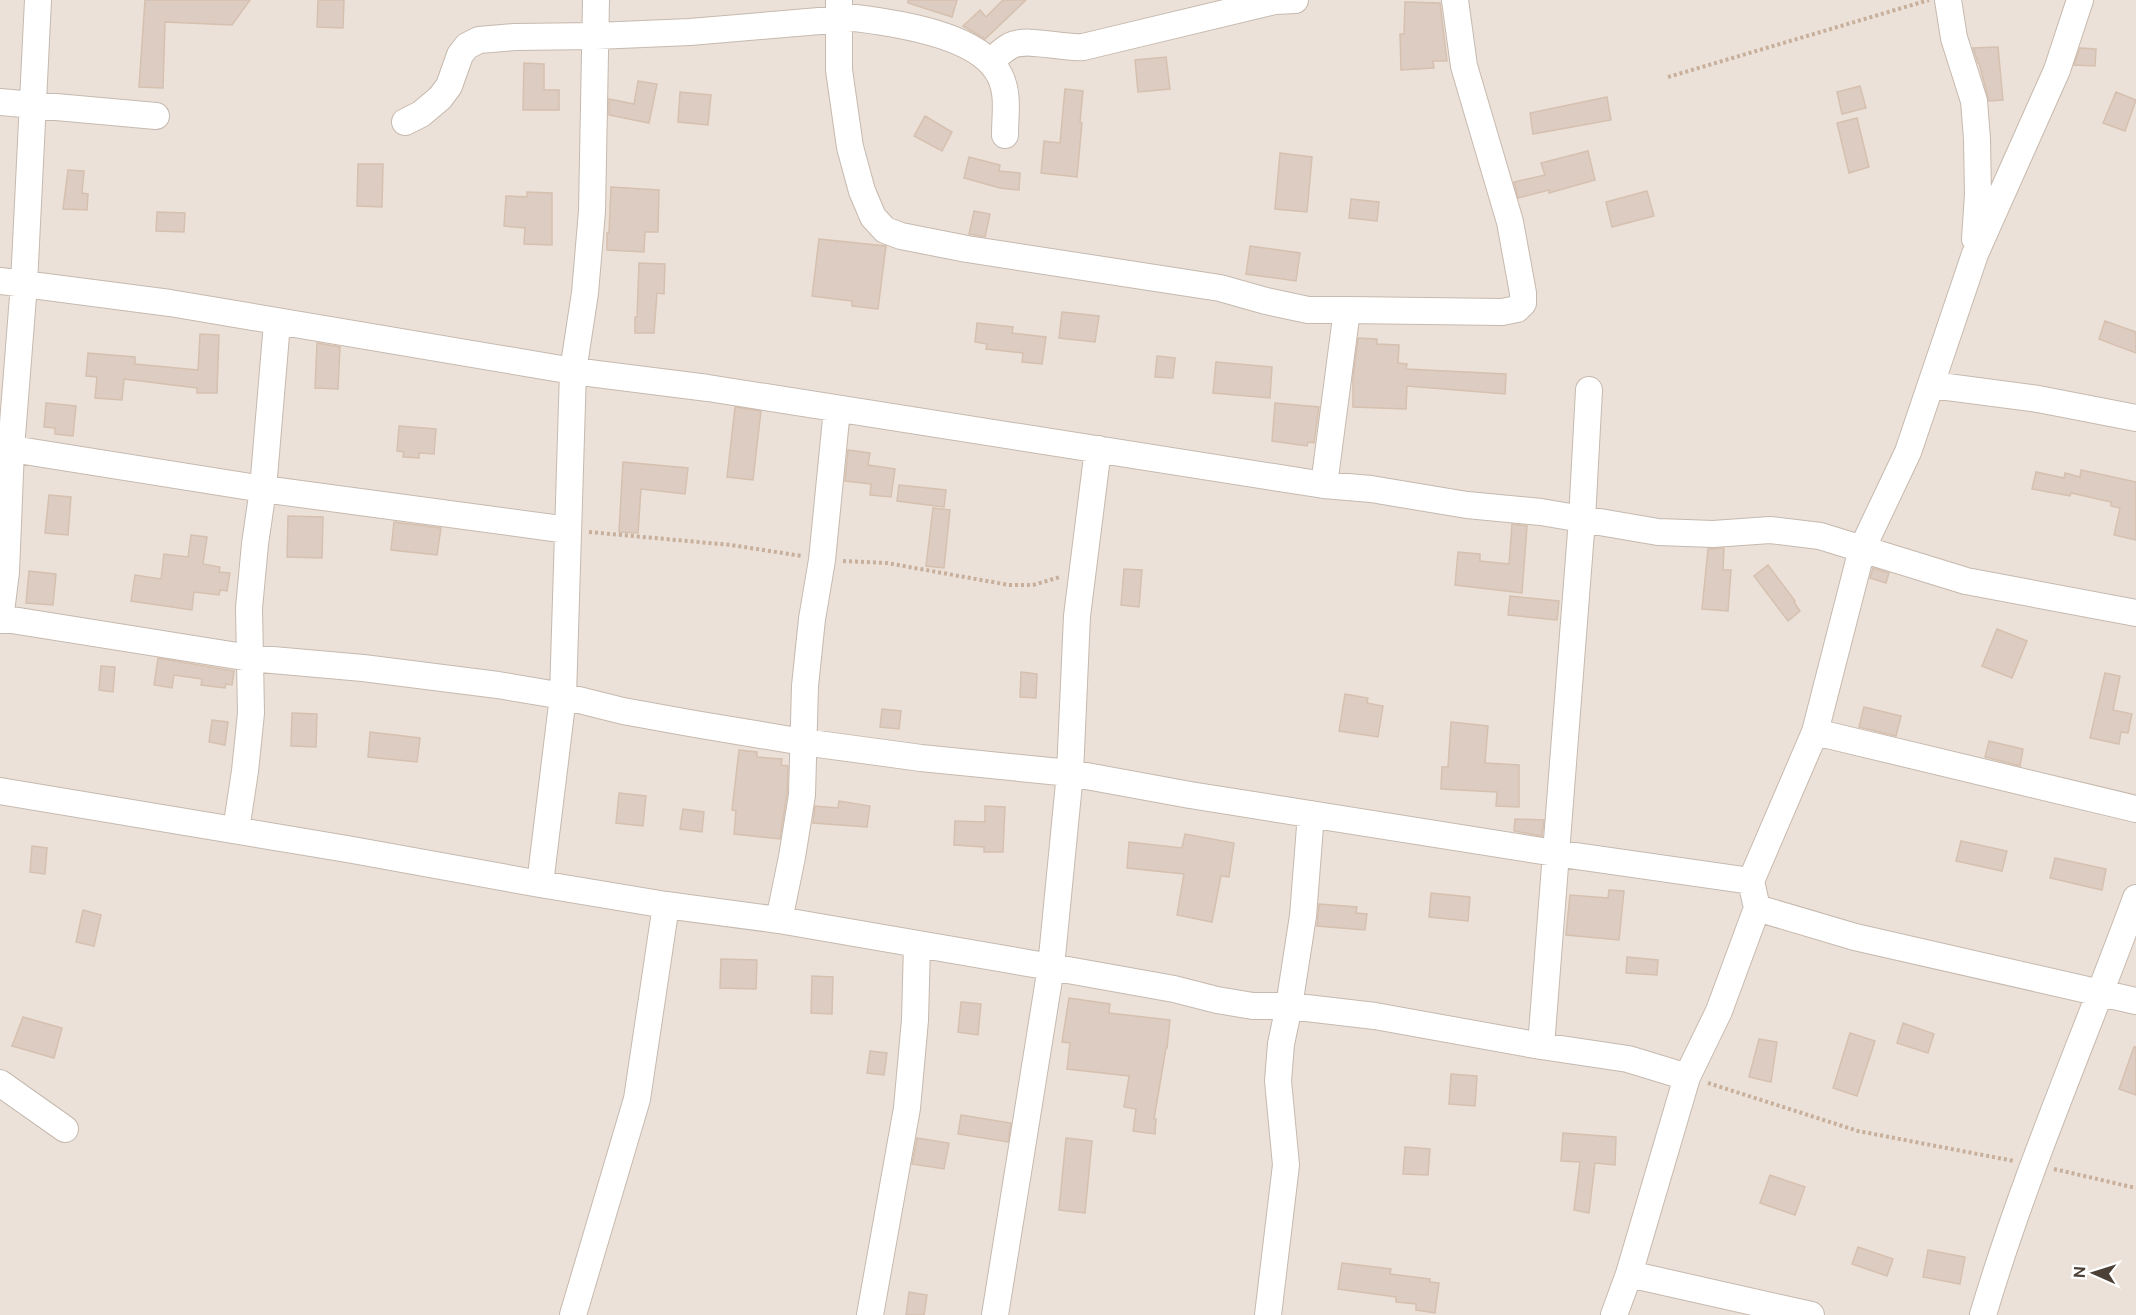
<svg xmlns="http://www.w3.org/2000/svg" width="2136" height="1315" font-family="'DM Sans',sans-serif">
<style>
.residential{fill:#ebe1d8}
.building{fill:#ddccc1;stroke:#d6c0b0;stroke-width:1.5}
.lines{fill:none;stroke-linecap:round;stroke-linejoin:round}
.minor-casing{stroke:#c7b9ae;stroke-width:28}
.path{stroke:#c7af9b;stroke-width:4;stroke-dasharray:3 3;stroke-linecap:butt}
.minor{stroke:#fff;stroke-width:26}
</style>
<rect width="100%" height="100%" fill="#f7f1ea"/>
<path class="residential" d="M0,0H2136V1315H0Z"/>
<path class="building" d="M145,0H250L232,25L165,22L163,88L139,87Z
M318,0H344L343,28L317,27Z
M908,0H957L952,17L908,3Z
M1003,0H1026L985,39L963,26L980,10L986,17Z
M1405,2L1440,3L1447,61H1433L1434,68L1401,70L1400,34H1404Z
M1998,47L2003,100L1989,101L1979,63H1978L1973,48Z
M2080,48L2096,49L2095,66L2074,65Z
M1166,57L1170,89L1138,92L1135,60Z
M524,63L544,64V90H559V110H523Z
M638,81L657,84L649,123L609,115V99L634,104Z
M1860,86L1866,108L1842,114L1837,92Z
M1065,89L1083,91L1080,122L1082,123L1077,177L1041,173L1044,141L1060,143Z
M680,92L711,95L708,125L678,122Z
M2116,92L2136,100L2125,131L2103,123Z
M1607,97L1611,120L1533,134L1530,113Z
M925,116L952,132L942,151L914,136Z
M1857,118L1869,167L1849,173L1837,123Z
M1588,151L1595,180L1549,193V190L1518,198L1514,182L1545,175L1541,163Z
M1280,153L1312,157L1307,212L1275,209Z
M969,157L1000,165L999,171L1020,173L1019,190L1000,188L964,178Z
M358,164H383L382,207L357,206Z
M68,170L84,171L82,193L88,194L87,210L63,209Z
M611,187L659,190L658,232H645L644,252L607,250V233H609Z
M1647,191L1654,216L1612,227L1606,202Z
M527,192L552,193V245L524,244L525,228L504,226L506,196L527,197Z
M1351,199L1379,202L1377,221L1349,218Z
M974,211L990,214L985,237L969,234Z
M157,212L185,213L184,232L156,231Z
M819,239L886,246L878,309L852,306V301L812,296Z
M1250,246L1300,253L1296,281L1246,274Z
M639,263L665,264L664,294L657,293L654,333H635V317H637Z
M1062,312L1099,316L1095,342L1059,338Z
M2105,321L2136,332V353L2099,339Z
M977,323L1013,327L1012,333L1046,337L1042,364L1022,362L1023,353L986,349L987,344L975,342Z
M200,334L219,335L217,393H197V388L124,379L122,400L95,398L97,377L86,376L88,353L135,357V364L198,370Z
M1358,338L1377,339V344L1399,345L1398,363L1407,364L1406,369L1506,374L1505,394L1407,386L1406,409L1353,407V377Z
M317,343L340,347L338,389L315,388Z
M1157,356L1175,358L1173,378L1155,377Z
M1216,362L1272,367L1270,398L1213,393Z
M46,403L76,406L73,436L55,434V428L44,427Z
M1275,403L1319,407L1314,443L1308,442L1307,446L1272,441Z
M735,407L761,411L753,480L727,477Z
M399,426L436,429L434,454L419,453V458L403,457L404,452L397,451Z
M848,450L870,453L868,465L895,469L891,497L870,495L871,484L845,481Z
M623,462L688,468L685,494L641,489L638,533L619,532Z
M2081,470L2136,482V540L2114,535L2120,508L2111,506V502L2071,493L2070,496L2032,489L2036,472L2064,478L2065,473L2080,477Z
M899,485L946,490L944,507L897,501Z
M49,495L71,497L68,535L45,533Z
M933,508L950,510L944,568L926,566Z
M288,516L323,517L322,558L287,557Z
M394,522L441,528L437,555L391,550Z
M1512,524L1527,526L1522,593L1455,585L1458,552L1480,554V561L1509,564Z
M191,535L207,537L203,564L220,567L219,572L230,573L227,591L220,590L219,595L194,592L192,610L131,601L135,575L161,579L164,554L188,557Z
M1724,548L1723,570H1731L1728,611L1702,609L1708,549Z
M1768,565L1795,601L1794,602L1800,611L1788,621L1754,576Z
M1873,568L1889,573L1886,583L1870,578Z
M1124,569L1142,570L1139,607L1121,605Z
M29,571L56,574L53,605L26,603Z
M1510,596L1559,601L1557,620L1508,615Z
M1997,629L2027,641L2012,678L1982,666Z
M158,658L234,671L232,685L226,684L225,688L201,685L202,679L174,675L172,688L154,685Z
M101,666L115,667L113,692L99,690Z
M1021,672L1037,674L1036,698L1020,697Z
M2105,673L2120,676L2113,710L2132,714L2128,733L2121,732L2119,744L2090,738Z
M1345,694L1368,698L1367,703L1383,706L1378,737L1339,731Z
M1864,707L1901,716L1896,736L1859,727Z
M882,709L901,711L899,729L880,727Z
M292,713L317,714L316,747L291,746Z
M212,720L228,722L225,745L209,742Z
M1451,722L1488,726L1485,763L1519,765V807L1496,806L1497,792L1441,789L1442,767H1448Z
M370,732L420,738L417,762L368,757Z
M1989,741L2023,749L2020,766L1985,757Z
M739,750L757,752V757L782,759L781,765L788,766L787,794L780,839L734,834L736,811L732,810Z
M619,793L646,796L643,826L616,823Z
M839,801L870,806L867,827L813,823L815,806L838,808Z
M985,806L1005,807L1003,852H984V847L954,845L955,821L985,822Z
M683,809L704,812L702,832L680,829Z
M1515,819L1544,820L1542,836L1514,831Z
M1185,834L1234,843L1229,877L1221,876L1212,922L1177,915L1184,874L1127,868L1129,842L1182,848Z
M1961,841L2007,851L2002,871L1956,861Z
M32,846L47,848L45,874L30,872Z
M2055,858L2106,869L2102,890L2050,878Z
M1609,890L1624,891L1619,940L1566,935L1570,895L1608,898Z
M1431,893L1470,897L1468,921L1429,917Z
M1319,904L1357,907L1356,913L1367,914L1365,930L1317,926Z
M83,910L101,915L94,946L76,942Z
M1627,957L1658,960L1657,975L1626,973Z
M721,959L757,960L756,989L720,988Z
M812,976L833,977L832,1014L811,1013Z
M1069,998L1110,1004L1109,1013L1170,1020L1167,1048H1166L1154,1119H1156L1155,1134L1133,1131L1136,1109L1124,1107L1129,1076L1067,1069L1070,1043L1062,1042Z
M961,1002L981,1004L978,1035L958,1032Z
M23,1017L62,1028L54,1058L12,1046Z
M1903,1023L1934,1034L1928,1053L1897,1043Z
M1850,1033L1875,1041L1857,1096L1833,1088Z
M1759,1039L1777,1042L1771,1082L1749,1077Z
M2134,1047H2136V1095L2119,1089Z
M870,1051L887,1053L884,1075L867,1073Z
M1451,1074L1477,1076L1475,1106L1449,1104Z
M961,1115L1011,1123L1008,1142L958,1134Z
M1563,1133L1616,1137L1615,1165L1595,1163L1589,1213L1574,1210L1580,1162L1561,1161Z
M917,1138L949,1143L944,1169L912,1164Z
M1066,1138L1092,1141L1085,1213L1059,1210Z
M1405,1147L1430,1149L1428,1175L1403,1174Z
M1770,1175L1805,1187L1795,1215L1760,1203Z
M1858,1247L1893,1259L1887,1276L1852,1264Z
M1928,1250L1965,1257L1960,1284L1923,1277Z
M1342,1263L1391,1269L1390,1274L1430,1279V1282L1439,1283L1435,1313L1416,1310V1304L1396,1302V1297L1338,1289Z
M909,1292L927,1295L924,1315H906Z"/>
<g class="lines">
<defs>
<path id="minor" d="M839,0V70L850,147L862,191L873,217L885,230L901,236L967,249L1220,288L1266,301L1308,310H1347L1324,485
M1948,0L1954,38L1974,101L1977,139L1978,194L1975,239
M991,61C997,56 1003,50 1010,46C1028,37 1062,49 1083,47L1275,1L1295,0
M0,102L156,116
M405,122L421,114L440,98L449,86L460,55L467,46L479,40L515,37L596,36L690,32L855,18C896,23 981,35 1000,76C1009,94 1005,115 1005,135
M0,281L170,303L573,371L708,388L1324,485L1371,489L1467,505L1541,512L1658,532L1713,534L1770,530L1820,536L1966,581L2136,613
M1347,310L1502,312L1517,309L1523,303V293L1510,222L1464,66L1455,0
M1932,385L2038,399L2136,418
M0,447L263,489L568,530
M0,618L250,658L363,668L498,685L563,696L623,711L695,724L803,742L921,758L1070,773L1190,795L1555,853L1751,881
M0,620L6,572L11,449L24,284L38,0
M1815,732L2136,809
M0,791L347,849L540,884L666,905L779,920L1051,967L1174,989L1217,1000L1253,1006H1289L1375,1016L1541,1046L1628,1059L1687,1077
M236,830L245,771L251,713L249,608L255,544L263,489L277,323
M540,884L563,696L573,371L585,293L592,211L596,0
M1757,908L1855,937L2136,1001
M779,920L792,857L802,795L805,686L812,619L822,560L837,409
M1541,1046L1582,519L1589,390
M0,1083L65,1129
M1629,1274L1811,1315
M573,1315L637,1099L666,905
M870,1315L907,1108L915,1020L917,944
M995,1315L1051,967L1070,773L1077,616L1098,449
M1268,1315L1286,1165L1278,1081L1281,1044L1289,1006L1303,916L1311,814
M1614,1315L1629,1274L1687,1077L1719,1011L1757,908L1751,881L1815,732L1862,549L1908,452L1975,254L2057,70L2080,0
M1983,1315C2025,1173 2085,1037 2136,898"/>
</defs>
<use href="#minor" class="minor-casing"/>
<path class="path" d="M1668,77L1929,0
M589,532L731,545L802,556
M843,561L887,563L1009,585H1033L1060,577
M1708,1083L1858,1131L2014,1161
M2054,1169L2136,1188"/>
<use href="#minor" class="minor"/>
</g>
<g transform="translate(2094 1273) rotate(273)" stroke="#ffffff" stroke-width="4.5" paint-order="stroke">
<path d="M0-4.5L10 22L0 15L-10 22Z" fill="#4c4037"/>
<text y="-9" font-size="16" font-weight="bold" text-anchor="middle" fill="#4c4037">N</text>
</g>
</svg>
